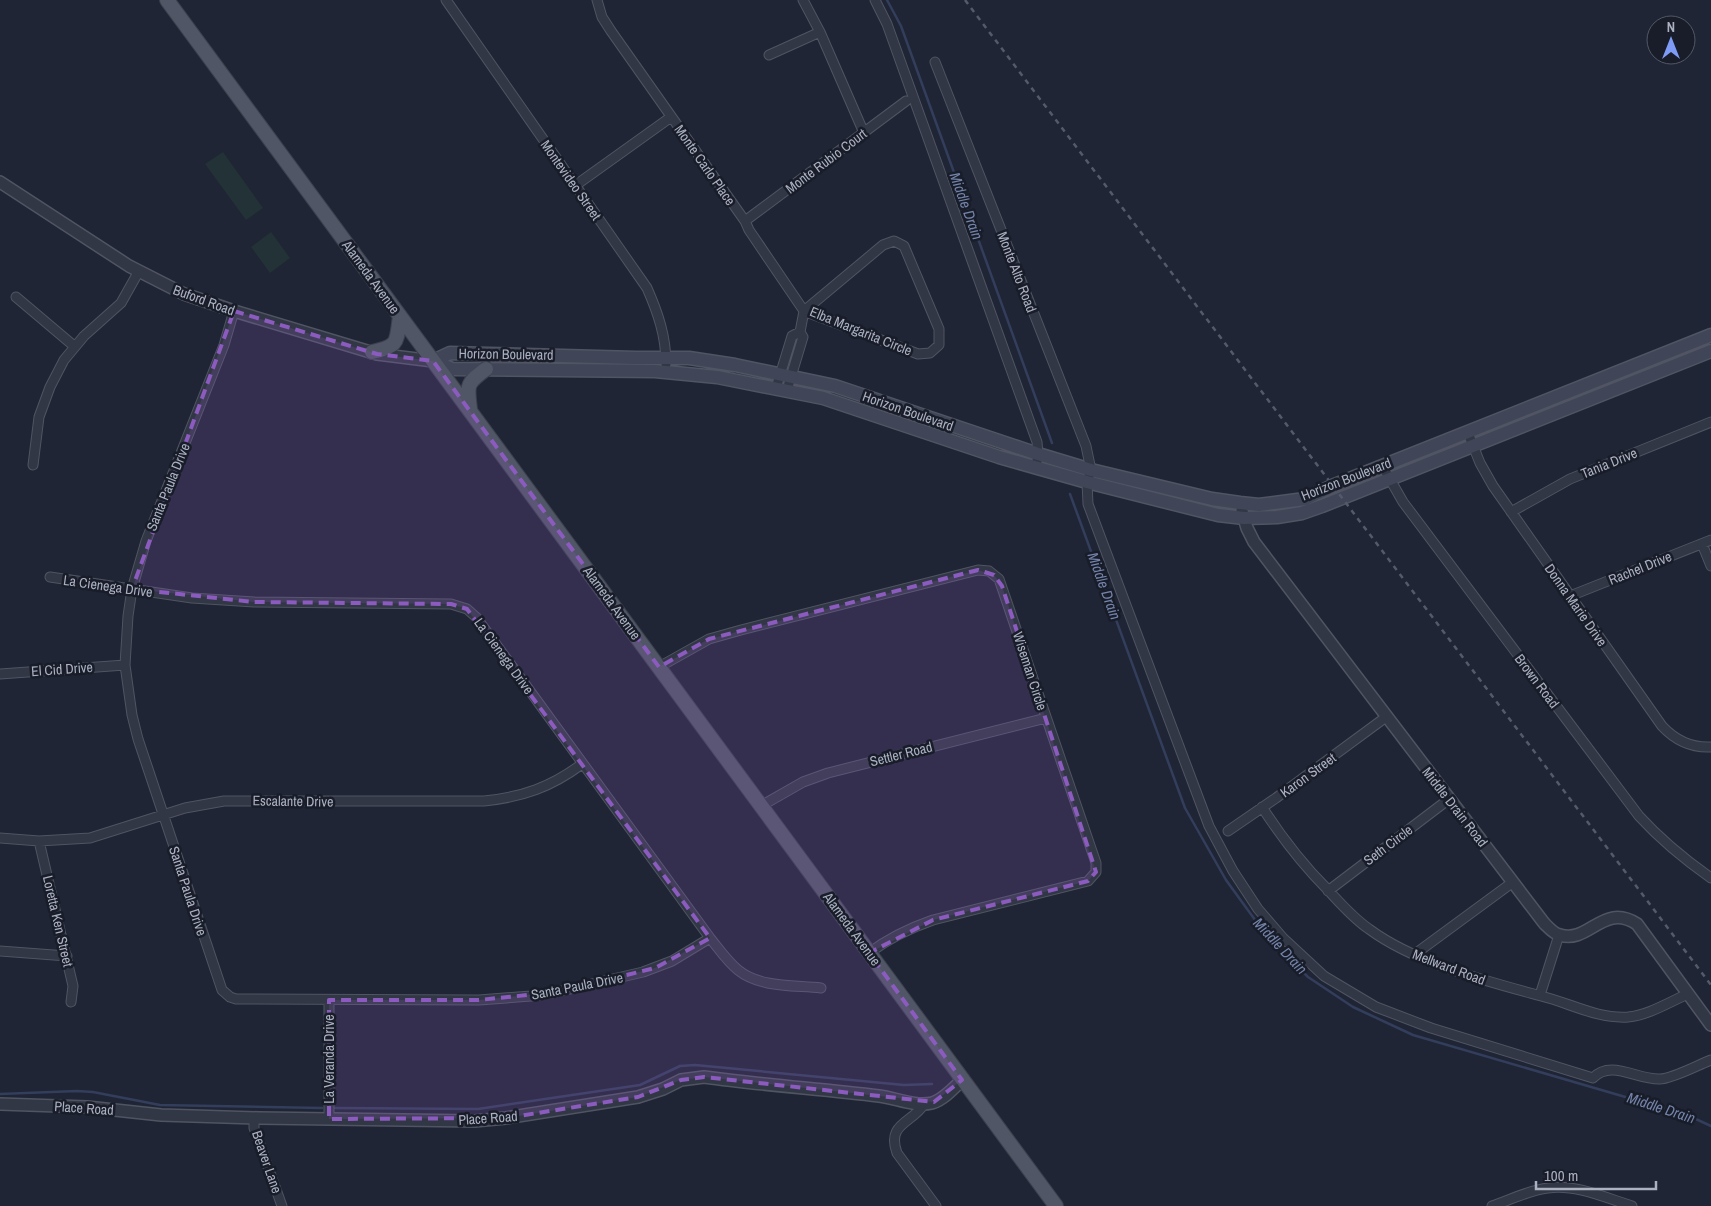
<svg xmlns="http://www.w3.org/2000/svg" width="1711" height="1206" font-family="'Archivo Narrow',sans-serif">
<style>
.green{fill:#223236}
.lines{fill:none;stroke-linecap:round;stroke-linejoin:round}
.stream{stroke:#323e5b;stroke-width:2.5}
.minor-casing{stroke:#505463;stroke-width:11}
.tertiary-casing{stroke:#505463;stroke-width:14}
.secondary-casing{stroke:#505463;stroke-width:15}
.primary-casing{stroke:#3c404e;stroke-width:16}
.minor{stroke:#323745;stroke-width:9}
.tertiary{stroke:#323745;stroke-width:11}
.secondary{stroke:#404658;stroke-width:12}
.primary{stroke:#505665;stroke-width:14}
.rail{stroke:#545a6c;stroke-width:2.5;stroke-dasharray:5 5;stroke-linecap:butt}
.marked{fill:#8c5bc0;fill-opacity:0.2;stroke:#8c5bc0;stroke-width:4;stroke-dasharray:10 6;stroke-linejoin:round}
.labels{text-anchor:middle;stroke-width:5;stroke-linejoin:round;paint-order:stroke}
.street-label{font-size:14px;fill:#acb1c2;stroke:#181d29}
.water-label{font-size:15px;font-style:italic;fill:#7484aa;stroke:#181d29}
</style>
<rect width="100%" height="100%" fill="#1f2534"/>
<path class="green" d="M223,152L263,208L246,220L205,164Z
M271,232L290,258L270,273L251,247Z"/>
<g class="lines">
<path class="stream" d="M887,0L901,26L1052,443
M1070,494L1185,808L1226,880L1266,935L1308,977L1353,1007L1413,1035L1687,1115L1711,1126
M0,1094L77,1091L93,1092L160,1105L322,1108
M335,1108L478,1109L640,1085L680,1066L695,1065L904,1085L932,1084"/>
<defs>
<path id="minor" d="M446,0L647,288C658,313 666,336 666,364
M597,0L602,17L611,31L745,221L749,230L804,311L800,332
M803,0L820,32L864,133
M875,0L887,24L1037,442L1038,454L1036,468
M769,55L820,32
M935,62L1086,446L1091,470L1087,482L1088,504L1209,826L1233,871L1258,909L1283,938L1324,976L1376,1007L1431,1028L1593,1078C1611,1059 1637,1080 1660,1079C1672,1079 1698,1065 1711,1060
M576,185L671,117
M745,221L906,101
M894,241L904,246L939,329V345L930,353L918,354L804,311L883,245Z
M16,297L74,346
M234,311L224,345L146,541L132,589L128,616L125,665L132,715L138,739L222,990L230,997L236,999L479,1000L531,996L557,992L643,972L672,961L710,938
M776,388L792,336L800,332L803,337L787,390
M1468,433L1480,463L1493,486L1662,726C1675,740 1691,748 1711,747
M33,465L39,417L50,387L64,360L84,336L121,303L139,271
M1383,467L1403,502L1639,816C1661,840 1684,859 1711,878
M1511,512L1570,479L1711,422
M1702,544L1711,566
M50,577L192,598L254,602L451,604L467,609L476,617L710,938C719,949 727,961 738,970C760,988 794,985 821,988
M1570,596L1711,540
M659,667L709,639L741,630L978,570L989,571L999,579L1096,863V872L1088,881L933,920C910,928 889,938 869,953
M0,674L125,665
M761,806L803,782L828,773L1046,718
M1262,807C1282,838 1302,864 1328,890C1341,904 1353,918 1369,929C1415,963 1486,981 1541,996C1570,1003 1597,1019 1628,1017C1649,1015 1669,1002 1688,994
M1228,831L1276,798L1386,717
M0,838L39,841L90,838L185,808L224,801H484C523,797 551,787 582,764
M39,841L73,986L71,1002
M1328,891L1449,799
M0,951L67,956
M1415,954L1513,882
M1540,995L1559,935
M329,1000V1119
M924,1104C913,1123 886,1123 897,1153L936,1206
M254,1118V1128L282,1206
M1492,1206C1510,1200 1529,1190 1548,1188C1576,1184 1606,1198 1632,1206"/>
<path id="tertiary" d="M0,182L129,266L184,294L234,311L377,354L433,361
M1242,511L1247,528L1254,542L1544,923C1548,927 1554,934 1560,935C1589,944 1603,902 1637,924L1711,1025
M0,1104L87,1107L161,1115L259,1118L475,1121L506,1118L638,1097L663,1089L681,1080L704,1077C762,1085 821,1089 879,1096C896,1098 915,1107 932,1103C943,1100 954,1088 962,1080"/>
<path id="secondary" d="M433,361L450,353L636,358H689L735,365L835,386L1038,454L1091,470L1212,499L1240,503L1259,505L1305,499L1332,486L1711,335
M433,361L452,369L655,371L717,377L823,398L999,457L1087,482L1218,515L1244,518L1277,517L1302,513L1322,506L1711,351"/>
<path id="primary" d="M167,0L1056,1206
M372,352C400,346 396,342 400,316
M470,409C467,384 466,384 486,369"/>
</defs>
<use href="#minor" class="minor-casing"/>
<use href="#tertiary" class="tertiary-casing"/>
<use href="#secondary" class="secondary-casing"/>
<use href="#primary" class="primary-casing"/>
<use href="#minor" class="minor"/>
<use href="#tertiary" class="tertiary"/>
<use href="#secondary" class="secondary"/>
<use href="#primary" class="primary"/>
<path class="rail" d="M965,0L1711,985"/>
</g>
<path class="marked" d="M234,311L377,354L433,361L659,667L709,639L978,570L994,575L1002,586L1096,872L1088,881L933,920L869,953L962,1080L934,1102L704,1077L681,1080L638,1097L506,1118L329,1119V1000H479L557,992L655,968L710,938L467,609L451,604L254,602L132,589Z"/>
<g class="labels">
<g class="street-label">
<text transform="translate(826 161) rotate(-37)" y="5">Monte Rubio Court</text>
<text transform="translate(705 165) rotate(55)" y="5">Monte Carlo Place</text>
<text transform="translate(571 180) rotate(55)" y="5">Montevideo Street</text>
<text transform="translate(1017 272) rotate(69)" y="5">Monte Alto Road</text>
<text transform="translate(371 277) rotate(54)" y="5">Alameda Avenue</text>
<text transform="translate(204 300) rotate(20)" y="5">Buford Road</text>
<text transform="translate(861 331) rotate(22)" y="5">Elba Margarita Circle</text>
<text transform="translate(506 354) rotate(1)" y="5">Horizon Boulevard</text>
<text transform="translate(908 411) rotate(19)" y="5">Horizon Boulevard</text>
<text transform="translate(1609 463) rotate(-22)" y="5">Tania Drive</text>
<text transform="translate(1346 479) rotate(-21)" y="5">Horizon Boulevard</text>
<text transform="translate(168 487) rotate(-68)" y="5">Santa Paula Drive</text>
<text transform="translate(1640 568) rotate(-22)" y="5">Rachel Drive</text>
<text transform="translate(108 586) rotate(8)" y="5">La Cienega Drive</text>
<text transform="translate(612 603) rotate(54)" y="5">Alameda Avenue</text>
<text transform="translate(1576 605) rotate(55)" y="5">Donna Marie Drive</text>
<text transform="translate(504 656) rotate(54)" y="5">La Cienega Drive</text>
<text transform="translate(62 669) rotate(-4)" y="5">El Cid Drive</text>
<text transform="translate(1030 671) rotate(72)" y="5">Wiseman Circle</text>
<text transform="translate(1537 681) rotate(53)" y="5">Brown Road</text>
<text transform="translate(901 754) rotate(-14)" y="5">Settler Road</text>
<text transform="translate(1308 775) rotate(-36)" y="5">Karon Street</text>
<text transform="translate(293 801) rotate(1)" y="5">Escalante Drive</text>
<text transform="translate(1455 807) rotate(52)" y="5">Middle Drain Road</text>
<text transform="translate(1388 845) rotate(-37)" y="5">Seth Circle</text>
<text transform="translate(188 891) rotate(72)" y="5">Santa Paula Drive</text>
<text transform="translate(58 921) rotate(77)" y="5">Loretta Ken Street</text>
<text transform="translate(852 929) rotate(54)" y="5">Alameda Avenue</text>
<text transform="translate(1449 967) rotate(21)" y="5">Mellward Road</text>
<text transform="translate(577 986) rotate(-11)" y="5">Santa Paula Drive</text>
<text transform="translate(329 1059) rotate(-90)" y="5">La Veranda Drive</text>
<text transform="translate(84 1108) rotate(4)" y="5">Place Road</text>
<text transform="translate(488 1118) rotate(-4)" y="5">Place Road</text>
<text transform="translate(267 1162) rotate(71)" y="5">Beaver Lane</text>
</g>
<g class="water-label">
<text transform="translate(966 206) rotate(70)" y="5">Middle Drain</text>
<text transform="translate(1104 586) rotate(70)" y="5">Middle Drain</text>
<text transform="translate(1280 946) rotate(47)" y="5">Middle Drain</text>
<text transform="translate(1661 1108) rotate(18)" y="5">Middle Drain</text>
</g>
</g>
<g transform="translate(1671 40)"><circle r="24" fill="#181d29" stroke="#535866"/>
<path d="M0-4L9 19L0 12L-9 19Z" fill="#7e9bf5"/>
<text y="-8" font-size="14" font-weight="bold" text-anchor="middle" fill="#acb1c2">N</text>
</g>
<path d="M1536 1181v8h120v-8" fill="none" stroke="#acb1c2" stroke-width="2.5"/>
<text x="1544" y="1181" font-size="15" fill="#acb1c2" stroke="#181d29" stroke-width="4" paint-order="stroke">100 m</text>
</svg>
